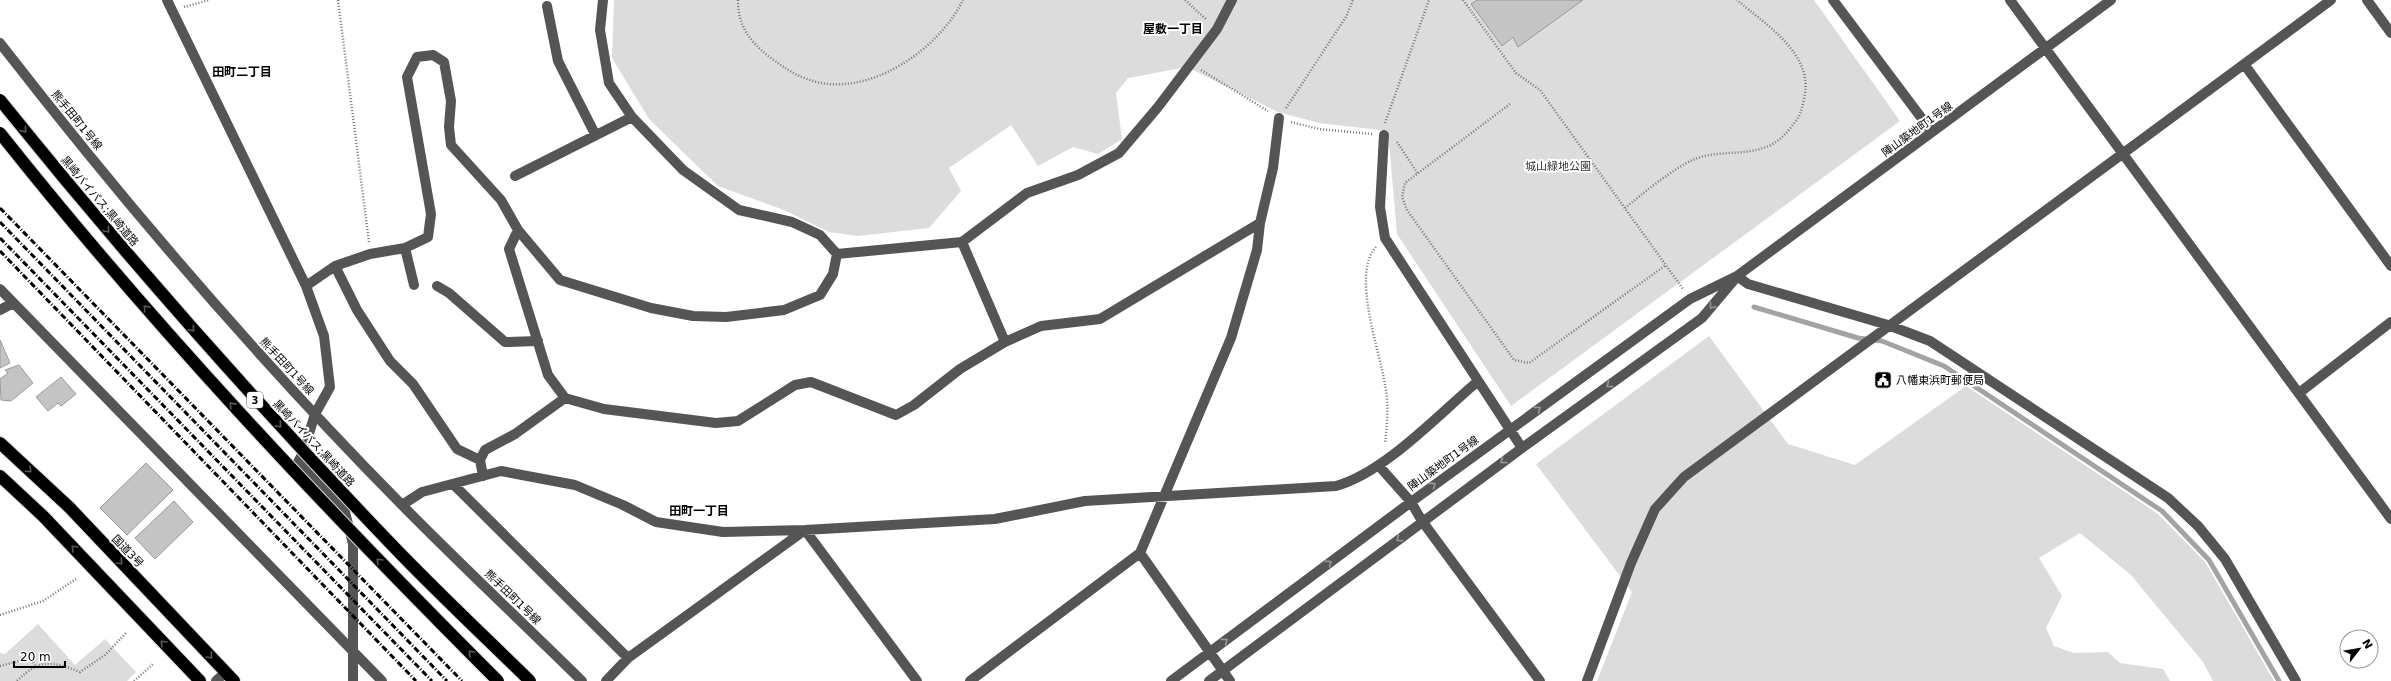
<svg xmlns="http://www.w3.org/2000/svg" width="2391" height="681" font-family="'DejaVu Sans','Noto Sans JP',sans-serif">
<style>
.green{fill:#dcdcdc}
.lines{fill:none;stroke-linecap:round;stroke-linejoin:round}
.stream{stroke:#a3a3a3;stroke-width:5}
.building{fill:#c4c4c4;stroke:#999}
.highway-casing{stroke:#dbdbdb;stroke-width:14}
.path{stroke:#777;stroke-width:2.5;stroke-dasharray:1 2;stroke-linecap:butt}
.minor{stroke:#555;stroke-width:10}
.highway{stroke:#000;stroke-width:12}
.rail{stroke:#000;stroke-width:3;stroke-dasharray:6 2 1 2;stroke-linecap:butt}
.highway-bridge-casing{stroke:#dbdbdb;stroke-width:14;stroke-linecap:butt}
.highway-bridge{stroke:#000;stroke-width:12}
.oneway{stroke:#595959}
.oneway2{stroke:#999}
.labels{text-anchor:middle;stroke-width:4;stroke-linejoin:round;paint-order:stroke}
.shield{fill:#fff;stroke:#4c4c4c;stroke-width:1}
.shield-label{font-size:10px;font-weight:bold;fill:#000}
.street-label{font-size:11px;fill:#000;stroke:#fff}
.park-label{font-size:11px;fill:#333;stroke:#fff}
.poi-label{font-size:11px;fill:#000;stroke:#fff;text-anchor:start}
.neighbourhood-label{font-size:12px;font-weight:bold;fill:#000;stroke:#fff}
</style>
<rect width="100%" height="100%" fill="#fff"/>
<path class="green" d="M614,0H1814L1900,121L1511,406L1397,234L1388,131L1319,123L1278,112L1187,67L1128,78L1116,93L1122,139L1098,154L1073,147L1038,166L1011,125L949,168L961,191L929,228L858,236L829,232L784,210L718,186L649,119L612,58Z
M1709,336L1788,444L1855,465L1966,386L2158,514L2205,562L2274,681H2213L2203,662L2131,575L2080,533L2039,558L2062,596L2046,628L2054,646L2074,653L2108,652L2120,663L2163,669L2170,681H1597L1632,592L1536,464Z
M38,624L75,665L105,639L136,672L127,681H0V653L5,654Z"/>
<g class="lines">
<path class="stream" d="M1754,307L1858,338L1882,341L1944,366L2162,511L2209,560L2279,681"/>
</g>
<path class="building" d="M1477,0H1583L1518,47L1513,37L1502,46L1471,4Z
M0,340L10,363L0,368Z
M19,365L33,383L11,401L1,400L0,379L8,373L5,370Z
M61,377L76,394L61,406L58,403L48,411L36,397Z
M146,463L173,490L127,535L100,508Z
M174,501L193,522L155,559L135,538Z"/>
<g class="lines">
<defs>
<path id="highway" d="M0,443L70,508L234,681
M0,476L43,516L200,681"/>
</defs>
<use href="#highway" class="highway-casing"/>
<path class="path" d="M338,0L369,242
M738,0C738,26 749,40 768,56C781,65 792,74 807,79C865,101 938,51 963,0
M1185,0L1207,20
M1463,0L1516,73L1540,90L1683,289
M184,7L209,0
M1201,70L1268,111
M1510,104L1405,183L1402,197L1407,210L1514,360L1529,363L1666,265
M1286,108L1346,17L1353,0
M1291,122L1319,129L1372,134
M1385,123L1429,0
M1397,142L1418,174
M1625,208C1642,194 1675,167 1695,159C1717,150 1743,156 1766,147C1778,143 1788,132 1795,122C1801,115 1802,108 1804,99C1815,54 1766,25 1737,0
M1376,247C1351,274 1380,352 1385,385C1389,403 1387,424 1385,443
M0,615L43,601L76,579
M0,666L30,658L35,665
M17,681C40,658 52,661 80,672L105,655L126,633
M134,681L153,664"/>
<path class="minor" d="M167,0L306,286L324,336L330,387L315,414L303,453L298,462L345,512L353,544V681
M603,0L600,30L609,83L632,117L683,170L739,210L792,222L820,235L837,254
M1833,0L1932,132
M2010,0L2391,519
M2367,0L2391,33
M547,6L558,61L595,134
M0,43C125,204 259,360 402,505C461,565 522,622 582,681
M2244,64L2391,266
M1384,135L1380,207L1385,238L1522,448
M515,176L632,117
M518,230L509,249L548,375L565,398
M962,242L1005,342
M405,248L414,285
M837,254L962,242L1027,193L1078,175L1119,153L1158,107L1217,29L1232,0
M335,266L357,310L390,361L413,384L457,449L480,460
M1737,276L1748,284L1888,325L1930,341L2168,498L2198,526L2225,559L2296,681
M306,286L335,266L370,254L405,248L428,237L431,214L407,77L417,57L433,55L444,62L451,101L449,127L451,145L501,200L518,230L560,280L651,308L693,316L726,317L784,310L820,295L833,274L837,254
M437,286L449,293L505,342L538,341
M0,289L382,681
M0,310L13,303
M2299,393L2391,322
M1379,466L1411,502L1422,521L1540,681
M483,476L480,460L485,450L515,434L565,398L604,409L716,423L738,421L795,385L811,382L896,415L914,405L960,369L1005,342L1041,326L1100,319L1260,223
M453,484L628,658
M402,505L422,492L501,471L575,485L623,505L656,522L723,532L805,530L995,519L1085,501L1336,486C1384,473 1438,415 1477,382
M1140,553L1230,681
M216,681L226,672
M606,681L628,658L805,530L917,681
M970,681L1140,553L1231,338L1257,250L1260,223L1273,168L1279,118
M1171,681L1411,502L1690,299L1737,276L2111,0
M1209,681L1522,448L1702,318L1734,280
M1587,681L1631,563L1655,509L1684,477L2331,0"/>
<use href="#highway" class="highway"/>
<path class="rail" d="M0,208L462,681
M0,222L447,681
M0,238L432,681
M0,251L416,681"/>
<defs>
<path id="highway-bridge" d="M0,100C124,254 255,402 392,545C437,592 484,636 530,681
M0,133C154,327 323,506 498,681"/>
</defs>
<use href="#highway-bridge" class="highway-bridge-casing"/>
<use href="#highway-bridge" class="highway-bridge"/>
</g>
<defs><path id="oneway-chevron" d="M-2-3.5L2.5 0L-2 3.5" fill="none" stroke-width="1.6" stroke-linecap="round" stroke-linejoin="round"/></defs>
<g class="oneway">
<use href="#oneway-chevron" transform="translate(24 130) rotate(51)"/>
<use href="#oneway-chevron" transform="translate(107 230) rotate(50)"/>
<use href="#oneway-chevron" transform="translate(146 308) rotate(-132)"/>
<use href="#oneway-chevron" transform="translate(192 329) rotate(49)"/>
<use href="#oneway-chevron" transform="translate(232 405) rotate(-132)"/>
<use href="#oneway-chevron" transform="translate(279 425) rotate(47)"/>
<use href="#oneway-chevron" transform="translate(29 470) rotate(43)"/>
<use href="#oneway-chevron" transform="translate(74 548) rotate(-134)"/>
<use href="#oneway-chevron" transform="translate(379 561) rotate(-134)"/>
<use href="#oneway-chevron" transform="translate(120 562) rotate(46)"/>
<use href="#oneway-chevron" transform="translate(163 643) rotate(-134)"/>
<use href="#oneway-chevron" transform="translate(471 653) rotate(-135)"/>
<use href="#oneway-chevron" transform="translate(210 656) rotate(46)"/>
</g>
<g class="oneway2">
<use href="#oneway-chevron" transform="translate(1712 306) rotate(130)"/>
<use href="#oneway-chevron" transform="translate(1609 385) rotate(144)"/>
<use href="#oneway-chevron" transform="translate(1538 409) rotate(-36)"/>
<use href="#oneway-chevron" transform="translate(1503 461) rotate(144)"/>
<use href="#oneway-chevron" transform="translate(1433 485) rotate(-36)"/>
<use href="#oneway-chevron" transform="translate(1399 539) rotate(143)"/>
<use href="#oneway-chevron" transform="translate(1329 563) rotate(-37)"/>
<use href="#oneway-chevron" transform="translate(1225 641) rotate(-37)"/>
</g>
<defs>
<symbol id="civic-square" viewBox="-11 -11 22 22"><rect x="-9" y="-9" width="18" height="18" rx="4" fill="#000" stroke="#fff"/><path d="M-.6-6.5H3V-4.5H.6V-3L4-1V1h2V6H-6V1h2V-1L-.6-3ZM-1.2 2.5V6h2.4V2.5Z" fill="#fff"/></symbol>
</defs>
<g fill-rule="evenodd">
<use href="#civic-square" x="1873" y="370" width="20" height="20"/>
</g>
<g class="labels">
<rect class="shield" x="247" y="392" width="16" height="16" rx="3"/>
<g class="shield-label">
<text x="255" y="404">3</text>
</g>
<g class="street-label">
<text transform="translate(77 120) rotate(51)" y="4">熊手田町1号線</text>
<text transform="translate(1917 129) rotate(-36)" y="4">陣山築地町1号線</text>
<text transform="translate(100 201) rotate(50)" y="4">黒崎バイパス;黒崎道路</text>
<text transform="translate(287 366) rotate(47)" y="4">熊手田町1号線</text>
<text transform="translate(314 443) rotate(47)" y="4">黒崎バイパス;黒崎道路</text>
<text transform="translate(1443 463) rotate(-36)" y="4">陣山築地町1号線</text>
<text transform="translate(128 551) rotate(46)" y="4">国道3号</text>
<text transform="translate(513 597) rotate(44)" y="4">熊手田町1号線</text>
</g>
<g class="park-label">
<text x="1558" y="170">城山緑地公園</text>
</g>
<g class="poi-label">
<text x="1896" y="384">八幡東浜町郵便局</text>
</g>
<g class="neighbourhood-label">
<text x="1173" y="33">屋敷一丁目</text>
<text x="242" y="76">田町二丁目</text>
<text x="699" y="515">田町一丁目</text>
</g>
</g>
<g transform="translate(2359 649) rotate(59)"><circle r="19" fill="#ffffff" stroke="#999999"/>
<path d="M0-3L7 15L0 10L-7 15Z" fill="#000000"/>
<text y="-6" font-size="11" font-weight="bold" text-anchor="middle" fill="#000000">N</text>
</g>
<path d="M14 661v6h51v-6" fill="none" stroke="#000000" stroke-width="2"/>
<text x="20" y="661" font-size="12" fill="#000000" stroke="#ffffff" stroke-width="3" paint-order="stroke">20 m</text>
</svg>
